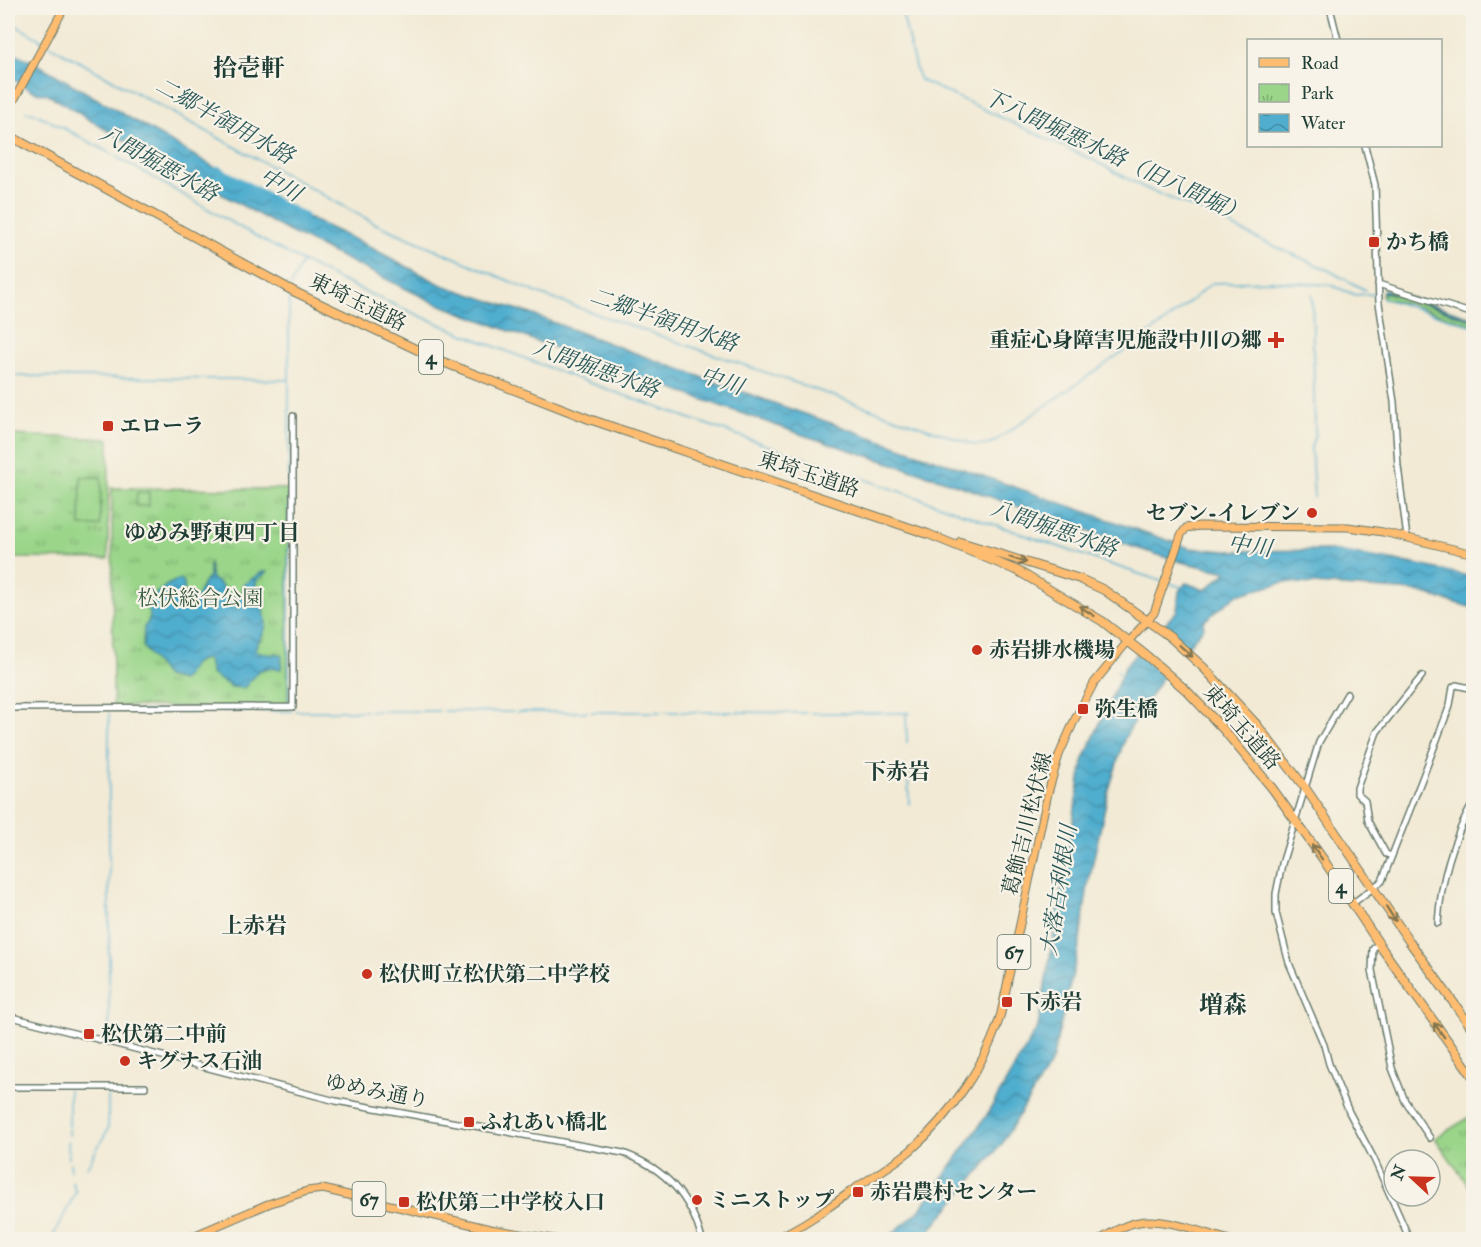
<svg xmlns="http://www.w3.org/2000/svg" width="1481" height="1247" font-family="'IM FELL Double Pica','Noto Serif JP',serif">
<style>
.park{fill:url(#park-tufts);stroke:#5c895e;stroke-width:1.5}
.garden{fill:#9ad589;stroke:#5c895e;stroke-width:1.5}
.water{fill:url(#water-waves);stroke:#387581;stroke-width:1.5}
.pier{fill:#f2ead5}
.lines{fill:none;stroke-linecap:round;stroke-linejoin:round}
.stream{stroke:#50adce;stroke-width:1.5}
.river{stroke:#50adce;stroke-width:8}
.minor-casing{stroke:#697a6c;stroke-width:8}
.major-casing{stroke:#697a6c;stroke-width:9}
.highway-casing{stroke:#697a6c;stroke-width:10}
.minor{stroke:#fff;stroke-width:5}
.major{stroke:#fdbc70;stroke-width:7}
.highway{stroke:#fdbc70;stroke-width:8}
.oneway{stroke:#83764f}
.poi-dot{fill:#c8321e;stroke:#f7f3e8;stroke-width:2}
.labels{text-anchor:middle;stroke-width:4.5;stroke-linejoin:round;paint-order:stroke}
.shield{fill:#f7f3e8;stroke:#60746a;stroke-width:1.5}
.shield-label{font-size:20px;font-weight:bold;fill:#1f3d34}
.poi-label{font-size:21px;font-weight:bold;fill:#1f3d34;stroke:#f7f3e8;text-anchor:start}
.street-label{font-size:21px;fill:#1f3d34;stroke:#f7f3e8}
.park-label{font-size:21px;fill:#385b45;stroke:#f7f3e8}
.water-label{font-size:22px;font-style:italic;fill:#2b595a;stroke:#f7f3e8}
.neighbourhood-label{font-size:22px;font-weight:bold;fill:#1f3d34;stroke:#f7f3e8}
.quarter-label{font-size:24px;font-weight:bold;fill:#1f3d34;stroke:#f7f3e8}
</style>
<defs>
<pattern id="park-tufts" width="24" height="20" patternUnits="userSpaceOnUse" patternTransform="scale(1.5)"><rect width="24" height="20" fill="#9ad589"/><path d="M3 7l-1-3M5 7V3M7 7l1-3M15 17l-1-3M17 17v-4M19 17l1-3" fill="none" stroke="#7dae71"/></pattern>
<pattern id="water-waves" width="16" height="10" patternUnits="userSpaceOnUse" patternTransform="scale(1.5)"><rect width="16" height="10" fill="#50adce"/><path d="M0 5q4-4 8 0t8 0" fill="none" stroke="#428ea8"/></pattern>
</defs>
<rect width="100%" height="100%" fill="#f7f3e8"/>
<filter id="ink" filterUnits="userSpaceOnUse"><feTurbulence type="fractalNoise" baseFrequency=".0167" numOctaves="2"/><feDisplacementMap in="SourceGraphic" scale="12" xChannelSelector="R" yChannelSelector="G"/><feConvolveMatrix kernelMatrix="1 2 1 2 8 2 1 2 1" color-interpolation-filters="sRGB"/></filter>
<filter id="wash" filterUnits="userSpaceOnUse"><feTurbulence type="fractalNoise" baseFrequency=".008" numOctaves="4" result="noise"/><feDisplacementMap in="SourceGraphic" scale="24" xChannelSelector="R" yChannelSelector="G"/><feGaussianBlur stdDeviation="1.35" result="paint"/><feColorMatrix in="noise" values="0 0 0 0 0 0 0 0 0 0 0 0 0 0 0 0 0 1.4 0 .05"/><feComposite in="paint" operator="in"/></filter>
<g filter="url(#wash)">
<rect width="100%" height="100%" fill="#f2ead5"/>
<path class="park" d="M1389,293L1473,320V325L1407,303L1382,298V293Z
M8,435L109,439L108,559L8,558Z
M112,488L288,489V708L113,706Z
M1473,1115V1192L1435,1138Z"/>
<path class="garden" d="M81,477H101L100,526H80Z
M137,492H149V506H136Z"/>
<path class="water" d="M8,50L39,65L276,203L362,243L442,285L531,314L635,353L782,406L1190,548L1228,551L1331,550L1415,564L1473,577V608L1413,591L1285,582L1237,595L1203,622L1204,627L1159,682L1125,737L1108,793L1088,885L1079,947L1052,1061L1001,1145L923,1239H886L919,1211L985,1118L1038,1027L1083,761L1126,665L1177,611L1179,591L1186,583L1205,590L1227,572L1181,562L1133,547L937,478L806,436L533,340L433,302L290,232L118,137L47,94C31,93 20,84 8,74Z
M1384,289L1468,316L1473,320L1390,292L1383,293Z
M209,563L212,579C222,583 226,594 236,598L243,595V585L262,572H267C261,578 254,578 256,589L262,590L263,598L265,599C261,614 267,614 266,625C265,634 258,641 255,649L256,651L272,655L275,653L282,655L281,669L266,668L259,671L244,688L232,687L211,674L208,660L206,659C188,662 193,671 182,681L166,677L143,647L144,627C152,619 151,613 145,603L147,601L167,585L180,579L184,583L185,605L190,606C200,596 200,585 209,577Z"/>
<path class="pier" d="M1161,624L1189,649L1166,678L1135,651Z"/>
<g class="lines">
<path class="stream" d="M168,8H173
M901,8L915,67L920,80L1093,160L1145,188L1206,213L1256,238L1326,269L1365,290
M8,21L43,41
M47,44L376,224L542,295L975,445H986L995,441L1164,323L1212,283L1270,281L1312,284L1330,285L1356,295L1377,293
M26,112H32C143,166 245,237 357,288C507,357 662,409 818,463C932,502 1046,544 1161,581
M290,287L302,262
M1312,294L1315,434L1311,447L1314,498
M1382,298L1474,326
M8,376L288,380
M1169,583L1184,588
M1117,671L1123,676
M289,704V292
M120,711H292
M296,711H366
M370,711H439
M444,711L513,712
M517,712H587
M591,712H660
M664,712H733
M737,712L806,713
M811,713H882
M885,713H910
M906,713L907,743
M908,773L909,804
M109,1035V713
M69,1135V1089
M68,1141L69,1159
M70,1163L71,1172
M87,1167L108,1129V1090
M51,1240L76,1192L72,1181"/>
<path class="river" d="M218,170L304,217"/>
</g>
</g>
<g filter="url(#ink)">
<g class="lines">
<defs>
<path id="minor" d="M1330,8L1338,40
M1365,146L1375,185L1379,303L1394,402L1398,466L1407,538
M1378,284L1474,314
M1347,694L1319,742L1282,864L1276,894V913L1289,963L1324,1045L1329,1064L1349,1112L1374,1159L1410,1240
M8,708L293,707V416
M1392,856L1386,854L1368,821L1365,801L1357,794V788L1377,732L1422,676
M1352,904L1382,881L1427,766L1450,705L1453,687L1456,685L1474,689
M1438,923C1441,878 1452,840 1474,801
M1378,943L1373,949L1372,970L1392,1068L1405,1101L1430,1138
M8,1016L336,1101L623,1153C665,1168 691,1196 702,1240
M8,1087H145"/>
<path id="major" d="M8,111L64,8
M184,1240L268,1204L307,1191L323,1189L490,1229L560,1240
M772,1240C802,1227 828,1208 854,1189C873,1176 893,1165 911,1150C949,1117 988,1061 1001,1013L1048,793L1059,755L1075,719L1094,683L1124,646L1154,613L1181,535L1186,528L1199,526L1348,527L1383,532L1474,554
M1100,1240C1112,1232 1125,1224 1139,1222C1165,1217 1204,1233 1230,1240"/>
<path id="highway" d="M8,135L295,292L443,362L589,419L928,534L1018,571L1102,621L1148,657L1187,691L1223,729L1272,788L1323,859L1383,950L1474,1078
M960,542L1080,579L1104,590L1170,637L1204,668L1257,725L1306,789L1409,941L1474,1031"/>
</defs>
<use href="#minor" class="minor-casing"/>
<use href="#major" class="major-casing"/>
<use href="#highway" class="highway-casing"/>
<use href="#minor" class="minor"/>
<use href="#major" class="major"/>
<use href="#highway" class="highway"/>
</g>
<defs><path id="oneway-shaft" d="M-6 0H5M1.5-3L5.5 0L1.5 3" fill="none" stroke-width="1.6" stroke-linecap="round" stroke-linejoin="round" transform="scale(1.5)"/></defs>
<g class="oneway">
<use href="#oneway-shaft" transform="translate(1018 560) rotate(18)"/>
<use href="#oneway-shaft" transform="translate(1087 611) rotate(-147)"/>
<use href="#oneway-shaft" transform="translate(1186 651) rotate(42)"/>
<use href="#oneway-shaft" transform="translate(1317 852) rotate(-125)"/>
<use href="#oneway-shaft" transform="translate(1391 914) rotate(57)"/>
<use href="#oneway-shaft" transform="translate(1439 1030) rotate(-126)"/>
</g>
</g>
<g class="poi-dot">
<rect x="1368" y="236" width="12" height="12" rx="3"/>
<path d="M1273 331h6v6h6v6h-6v6h-6v-6h-6v-6h6z"/>
<rect x="102" y="420" width="12" height="12" rx="3"/>
<circle cx="1312" cy="513" r="6"/>
<circle cx="977" cy="650" r="6"/>
<rect x="1077" y="703" width="12" height="12" rx="3"/>
<circle cx="367" cy="974" r="6"/>
<rect x="1001" y="996" width="12" height="12" rx="3"/>
<rect x="83" y="1028" width="12" height="12" rx="3"/>
<circle cx="125" cy="1061" r="6"/>
<rect x="463" y="1116" width="12" height="12" rx="3"/>
<rect x="852" y="1186" width="12" height="12" rx="3"/>
<circle cx="697" cy="1200" r="6"/>
<rect x="398" y="1196" width="12" height="12" rx="3"/>
</g>
<g class="labels">
<g class="shield">
<rect x="419" y="340" width="24" height="34" rx="4.5"/>
<rect x="1329" y="869" width="24" height="34" rx="4.5"/>
<rect x="997.5" y="935" width="33" height="34" rx="4.5"/>
<rect x="352.5" y="1182" width="33" height="34" rx="4.5"/>
</g>
<g class="shield-label">
<text x="431" y="364">4</text>
<text x="1341" y="893">4</text>
<text x="1014" y="959">67</text>
<text x="369" y="1206">67</text>
</g>
<g class="poi-label">
<text x="1386" y="249">かち橋</text>
<text x="1262" y="347" text-anchor="end">重症心身障害児施設中川の郷</text>
<text x="120" y="433">エローラ</text>
<text x="1300" y="520" text-anchor="end">セブン-イレブン</text>
<text x="989" y="657">赤岩排水機場</text>
<text x="1095" y="716">弥生橋</text>
<text x="379" y="981">松伏町立松伏第二中学校</text>
<text x="1019" y="1009">下赤岩</text>
<text x="101" y="1041">松伏第二中前</text>
<text x="137" y="1068">キグナス石油</text>
<text x="481" y="1129">ふれあい橋北</text>
<text x="870" y="1199">赤岩農村センター</text>
<text x="709" y="1207">ミニストップ</text>
<text x="416" y="1209">松伏第二中学校入口</text>
</g>
<g class="street-label">
<text transform="translate(358 302) rotate(26)" y="7">東埼玉道路</text>
<text transform="translate(809 474) rotate(18)" y="7">東埼玉道路</text>
<text transform="translate(1242 727) rotate(49)" y="7">東埼玉道路</text>
<text transform="translate(1027 824) rotate(-76)" y="7">葛飾吉川松伏線</text>
<text transform="translate(377 1091) rotate(11)" y="7">ゆめみ通り</text>
</g>
<g class="park-label">
<text x="200" y="605">松伏総合公園</text>
</g>
<g class="water-label">
<text transform="translate(225 120) rotate(29)" y="8">二郷半領用水路</text>
<text transform="translate(1115 155) rotate(25)" y="8">下八間堀悪水路（旧八間堀）</text>
<text transform="translate(159 163) rotate(29)" y="8">八間堀悪水路</text>
<text transform="translate(281 184) rotate(30)" y="8">中川</text>
<text transform="translate(664 319) rotate(19)" y="8">二郷半領用水路</text>
<text transform="translate(596 368) rotate(20)" y="8">八間堀悪水路</text>
<text transform="translate(722 380) rotate(19)" y="8">中川</text>
<text transform="translate(1054 528) rotate(19)" y="8">八間堀悪水路</text>
<text transform="translate(1250 545) rotate(8)" y="8">中川</text>
<text transform="translate(1058 890) rotate(-81)" y="8">大落古利根川</text>
</g>
<g class="neighbourhood-label">
<text x="212" y="540">ゆめみ野東四丁目</text>
<text x="897" y="779">下赤岩</text>
<text x="254" y="933">上赤岩</text>
</g>
<g class="quarter-label">
<text x="249" y="76">拾壱軒</text>
<text x="1223" y="1013">増森</text>
</g>
</g>
<rect width="1481" height="1247" fill="none" stroke="#f7f3e8" stroke-width="30"/>
<rect x="1247" y="39" width="195" height="108" fill="#f7f3e8" stroke="#a1aaa0" stroke-width="1.5"/>
<rect x="1259" y="58" width="30" height="9" fill="#fdbc70" stroke="#a1aaa0" stroke-width="1.5"/>
<text x="1301" y="69" font-size="18" fill="#1f3d34">Road</text>
<rect x="1259" y="84" width="30" height="18" fill="url(#park-tufts)" stroke="#a1aaa0" stroke-width="1.5"/>
<text x="1301" y="99" font-size="18" fill="#1f3d34">Park</text>
<rect x="1259" y="114" width="30" height="18" fill="url(#water-waves)" stroke="#a1aaa0" stroke-width="1.5"/>
<text x="1301" y="129" font-size="18" fill="#1f3d34">Water</text>
<g transform="translate(1412 1178) rotate(292)"><circle r="28" fill="#f7f3e8" stroke="#a1aaa0" stroke-width="1.5"/>
<path d="M0-4.5L10 22L0 15L-10 22Z" fill="#c8321e"/>
<text y="-9" font-size="16" font-weight="bold" text-anchor="middle" fill="#1f3d34">N</text>
</g>
</svg>
